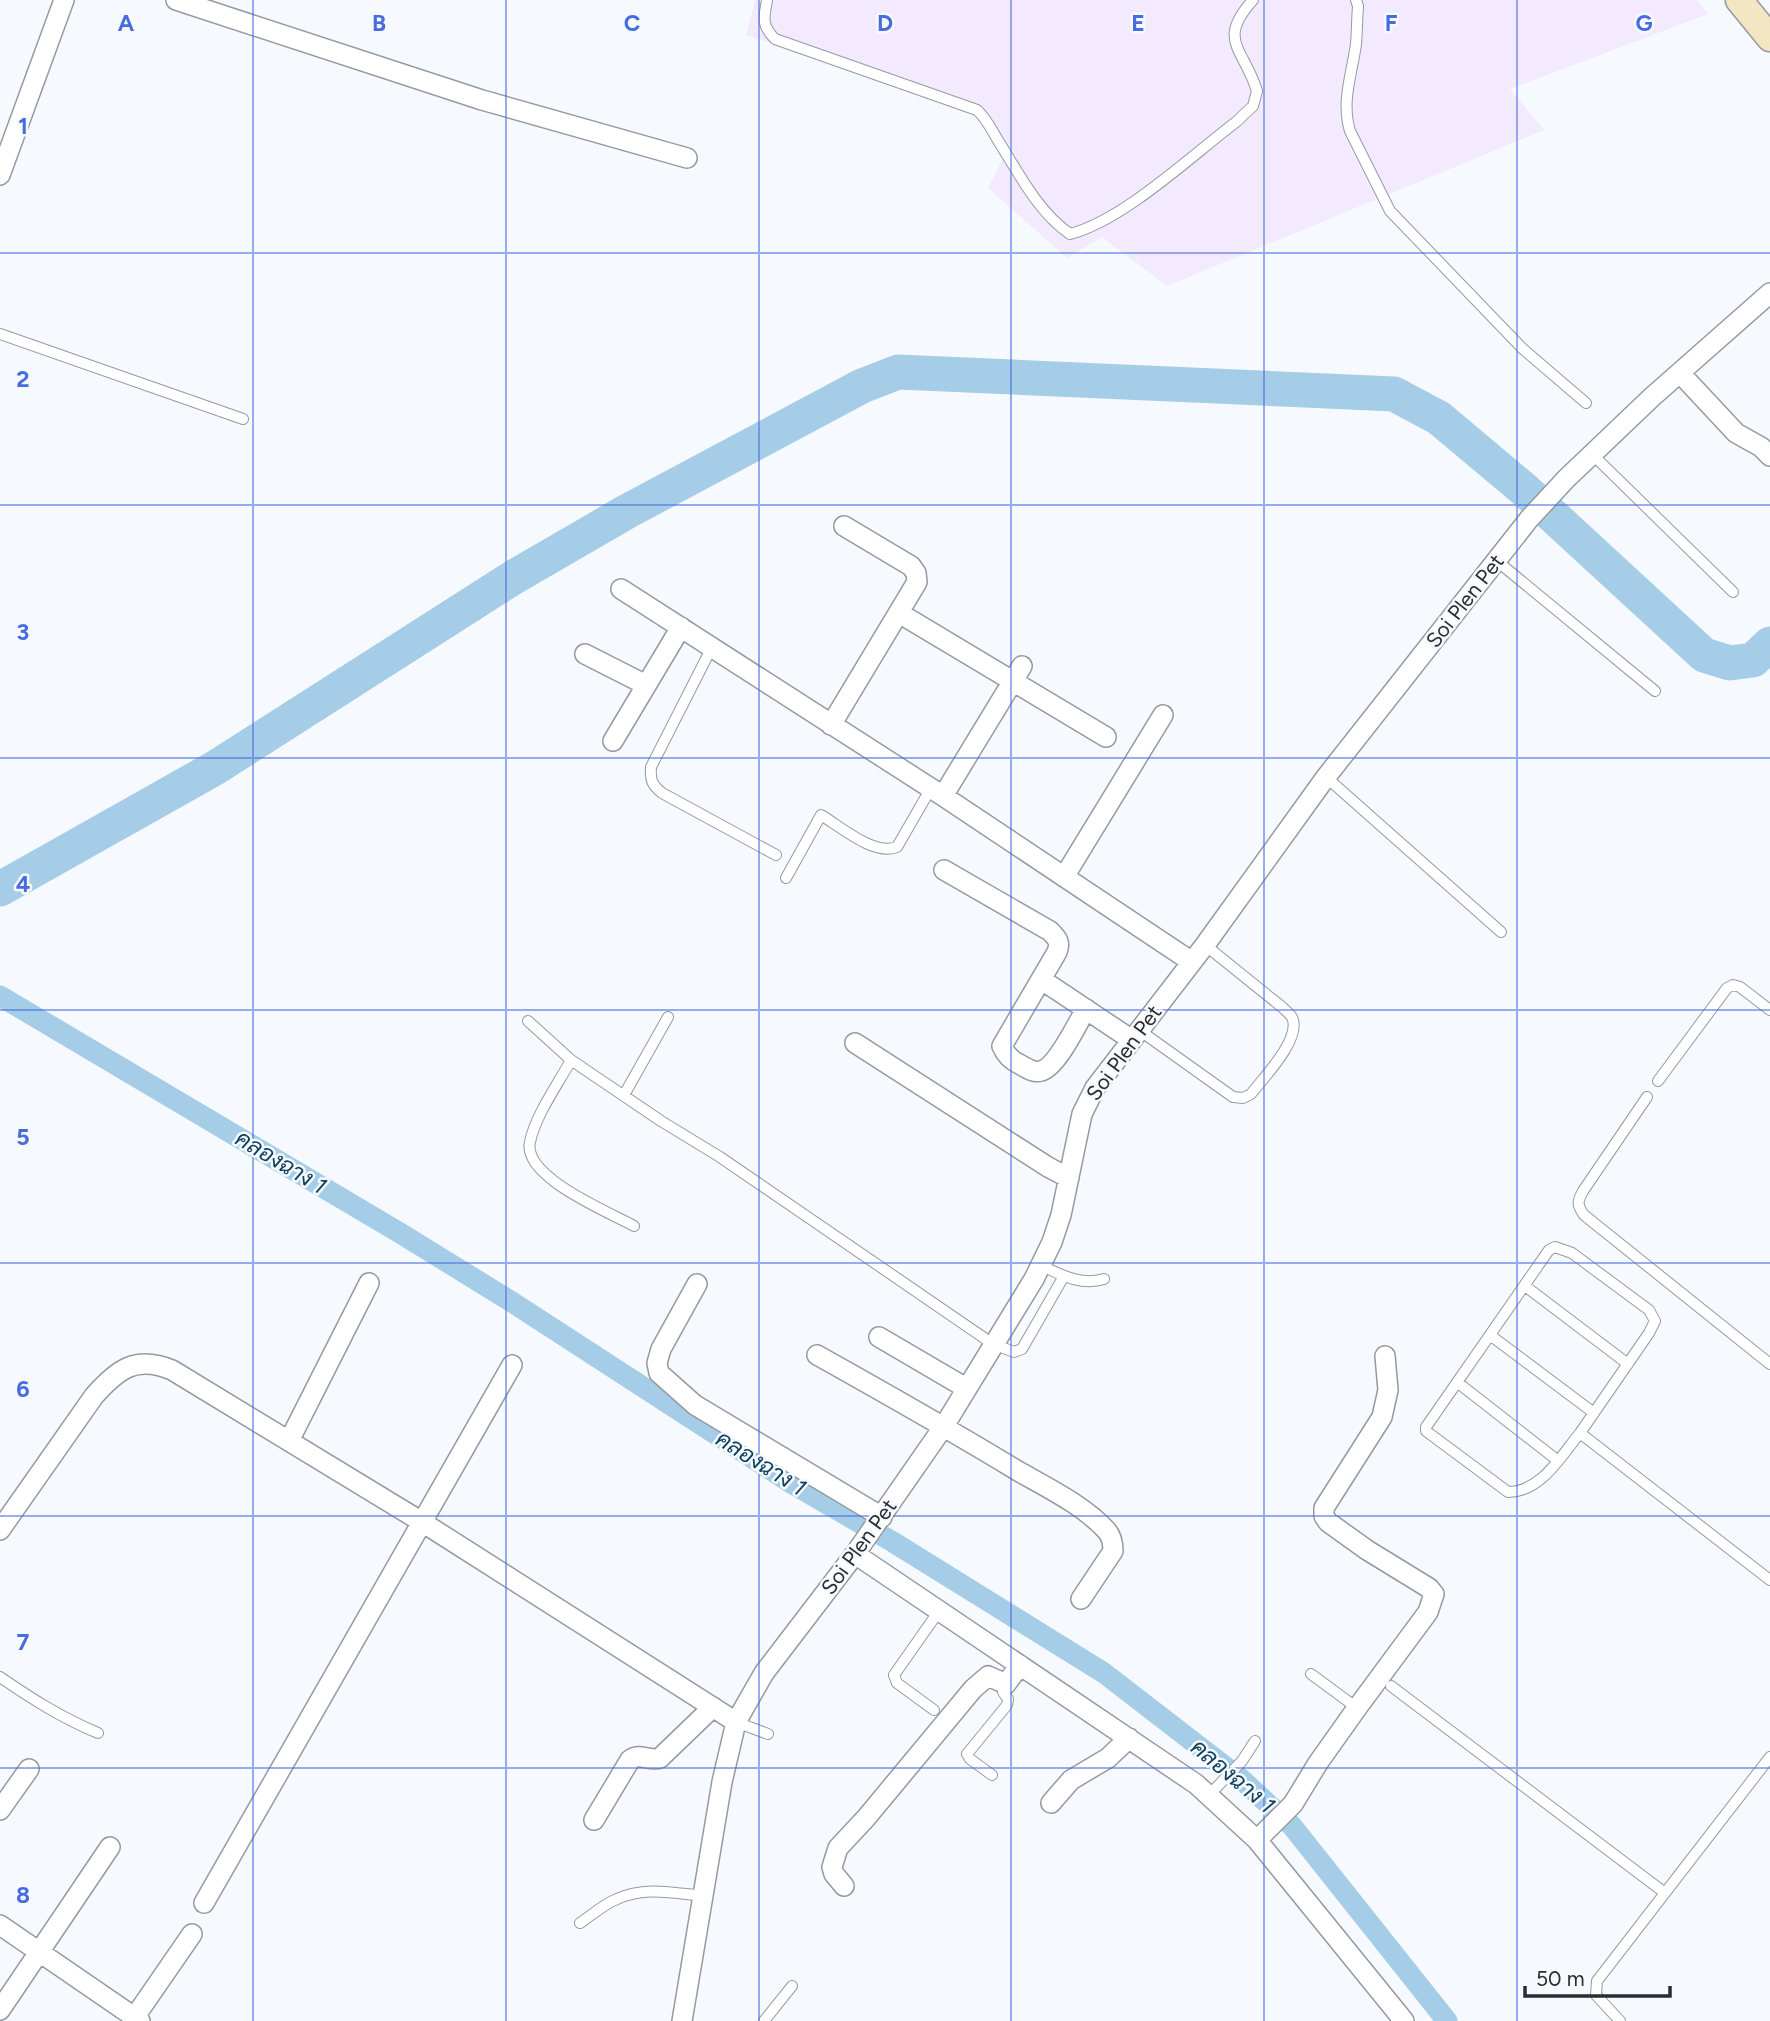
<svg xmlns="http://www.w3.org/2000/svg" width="1770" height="2021" font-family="Figtree,Sarabun,sans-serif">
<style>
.industrial{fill:#f4eaff}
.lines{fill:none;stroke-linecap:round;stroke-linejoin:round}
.canal{stroke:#a5cde7;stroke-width:21}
.river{stroke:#a5cde7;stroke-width:35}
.lane-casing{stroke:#959aa2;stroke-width:12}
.street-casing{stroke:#959aa2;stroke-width:22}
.secondary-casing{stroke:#959aa2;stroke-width:29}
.lane{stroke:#fff;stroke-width:10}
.street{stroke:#fff;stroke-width:19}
.secondary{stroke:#f3e6c3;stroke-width:26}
.grid{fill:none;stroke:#466cdf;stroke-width:2;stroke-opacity:0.55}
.labels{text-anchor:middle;stroke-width:5;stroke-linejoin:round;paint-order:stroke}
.street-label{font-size:21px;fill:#2b2d31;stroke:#f6f9fe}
.water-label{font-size:23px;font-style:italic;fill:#0f435d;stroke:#f6f9fe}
.grid-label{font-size:23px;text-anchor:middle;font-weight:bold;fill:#466cdf;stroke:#f6f9fe;stroke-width:5;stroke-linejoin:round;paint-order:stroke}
</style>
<rect width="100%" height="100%" fill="#f6f9fe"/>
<path class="industrial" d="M755,0H1697L1708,14L1510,89L1544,130L1167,286L1102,237L1067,258L988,188L1003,158L978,112L746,35Z"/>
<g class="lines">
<path class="canal" d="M0,996L400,1233L512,1302L791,1483L893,1542L1104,1673L1240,1778L1292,1826L1447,2021"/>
<path class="river" d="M0,889L215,768L514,577L626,512L862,386L898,372L1394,394L1439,418L1526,491L1704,655L1730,663L1753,660L1770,644"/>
<defs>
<path id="lane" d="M767,0C764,18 761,25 775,39L977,110C987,119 992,131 999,142C1019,174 1039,213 1070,234C1124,220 1191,156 1236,122L1253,106L1257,91C1244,48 1216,41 1253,0
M1356,0L1358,6C1357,19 1357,32 1356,44C1352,74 1341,101 1350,131L1390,211L1523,349L1586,403
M0,334L243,419
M1593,455L1733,592
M1497,561L1655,691
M712,647L651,767C650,780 652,785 662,793L776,855
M1326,777L1501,932
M786,878L821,815C841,827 874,856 897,847L931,788
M528,1021L571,1060L661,1121L720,1157L993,1344L1014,1352L1022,1349L1064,1276
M1139,1030L1233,1097L1243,1098L1251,1094C1263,1078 1299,1042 1293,1020C1292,1015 1286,1011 1282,1007L1205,945
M571,1060C558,1084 535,1116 530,1142C522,1177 609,1212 634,1226
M1658,1081L1727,988L1733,985L1740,987L1770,1010
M624,1095L668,1017
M1647,1097L1583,1191C1577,1202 1577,1205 1584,1215L1770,1364
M1040,1265C1062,1275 1080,1286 1104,1279
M1525,1286L1628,1364
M1490,1335L1594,1413
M1457,1382L1557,1460
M1580,1433C1561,1456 1541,1492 1508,1492L1426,1431V1427L1549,1250L1555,1247L1572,1253L1649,1310L1655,1321L1649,1333L1580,1433L1770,1580
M1311,1674L1357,1708
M0,1677C32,1699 62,1718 98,1733
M1391,1686L1665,1893
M934,1710L897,1683L894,1675L939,1611
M736,1722L768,1734
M992,1775L970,1759L967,1754L1007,1705L1008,1699L1003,1692L1006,1684
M1209,1795L1242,1761L1255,1741
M580,1923C592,1915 604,1904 617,1899C644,1886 674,1893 703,1896
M764,2021L792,1986
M1620,2021L1596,1995L1597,1981L1770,1757"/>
<path id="street" d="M176,0L482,100L687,158
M0,175L64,0
M1680,373L1736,433L1761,447L1770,456
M621,589L943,796L1192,962
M899,613L1106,737
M585,654L646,685
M831,725L917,582L916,573L911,566L844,526
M613,741L681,627
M943,796L1022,666
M944,870L1050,931C1057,938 1061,942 1057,952L1002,1046C1006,1056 1012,1061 1021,1065C1028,1069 1034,1073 1041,1071C1057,1067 1077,1024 1086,1009
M1064,877L1163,715
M1042,980L1132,1040
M855,1043L1048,1167L1069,1178
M697,1284L661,1349L657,1363L659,1373L695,1405L882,1517
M879,1337L966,1388
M817,1355C885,1393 952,1431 1018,1471C1046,1487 1085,1506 1107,1531C1112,1537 1113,1543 1113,1551L1081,1599
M289,1441L369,1283
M0,1530L94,1396C118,1369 136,1355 172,1370L422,1522L736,1722
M855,1554L1196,1784L1257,1840L1404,2021
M1051,1803L1071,1780L1108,1758L1129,1738
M0,1810L29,1769
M594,1820L630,1760C640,1752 649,1762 660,1758L713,1707
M1257,1840L1293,1804L1318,1763L1357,1708L1428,1612L1434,1594L1429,1588L1367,1550L1328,1522L1324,1516V1508L1382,1417L1388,1390L1385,1356
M844,1886L834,1874L832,1867L838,1848L866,1818L973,1689L988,1676L1006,1684L1020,1665
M204,1903L512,1365
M0,1925L140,2021
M0,2010L110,1847
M132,2021L192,1934
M682,2021L722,1782L736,1722L764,1673L855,1554L944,1426L1034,1279L1052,1242L1061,1215L1082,1114L1095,1088L1205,945L1326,777L1529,519L1566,479L1652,397L1770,293"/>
<path id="secondary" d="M1739,0L1770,38"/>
</defs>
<use href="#lane" class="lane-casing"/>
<use href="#street" class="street-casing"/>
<use href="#secondary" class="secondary-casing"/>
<use href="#lane" class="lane"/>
<use href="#street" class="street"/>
<use href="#secondary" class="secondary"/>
</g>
<path class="grid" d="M253,0V2021M506,0V2021M759,0V2021M1011,0V2021M1264,0V2021M1517,0V2021M0,253H1770M0,505H1770M0,758H1770M0,1010H1770M0,1263H1770M0,1516H1770M0,1768H1770"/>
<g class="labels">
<g class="street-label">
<text transform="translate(1465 601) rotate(-52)" y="7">Soi Plen Pet</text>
<text transform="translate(1124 1053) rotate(-54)" y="7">Soi Plen Pet</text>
<text transform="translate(859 1547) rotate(-54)" y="7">Soi Plen Pet</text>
</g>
<g class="water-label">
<text transform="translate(281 1162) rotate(31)" y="8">คลองฉาง 1</text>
<text transform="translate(761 1463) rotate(32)" y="8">คลองฉาง 1</text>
<text transform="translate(1233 1776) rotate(40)" y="8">คลองฉาง 1</text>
</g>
</g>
<g class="grid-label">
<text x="126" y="31">A</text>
<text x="379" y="31">B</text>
<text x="632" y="31">C</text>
<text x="885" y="31">D</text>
<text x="1138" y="31">E</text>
<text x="1391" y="31">F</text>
<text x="1644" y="31">G</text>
<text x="23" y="134">1</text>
<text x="23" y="387">2</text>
<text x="23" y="640">3</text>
<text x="23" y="892">4</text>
<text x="23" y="1145">5</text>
<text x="23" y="1397">6</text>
<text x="23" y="1650">7</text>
<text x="23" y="1903">8</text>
</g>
<path d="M1525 1986v10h145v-10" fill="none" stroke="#2b2d31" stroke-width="3.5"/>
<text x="1536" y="1986" font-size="21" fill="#2b2d31" stroke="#f6f9fe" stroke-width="5" paint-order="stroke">50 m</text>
</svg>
